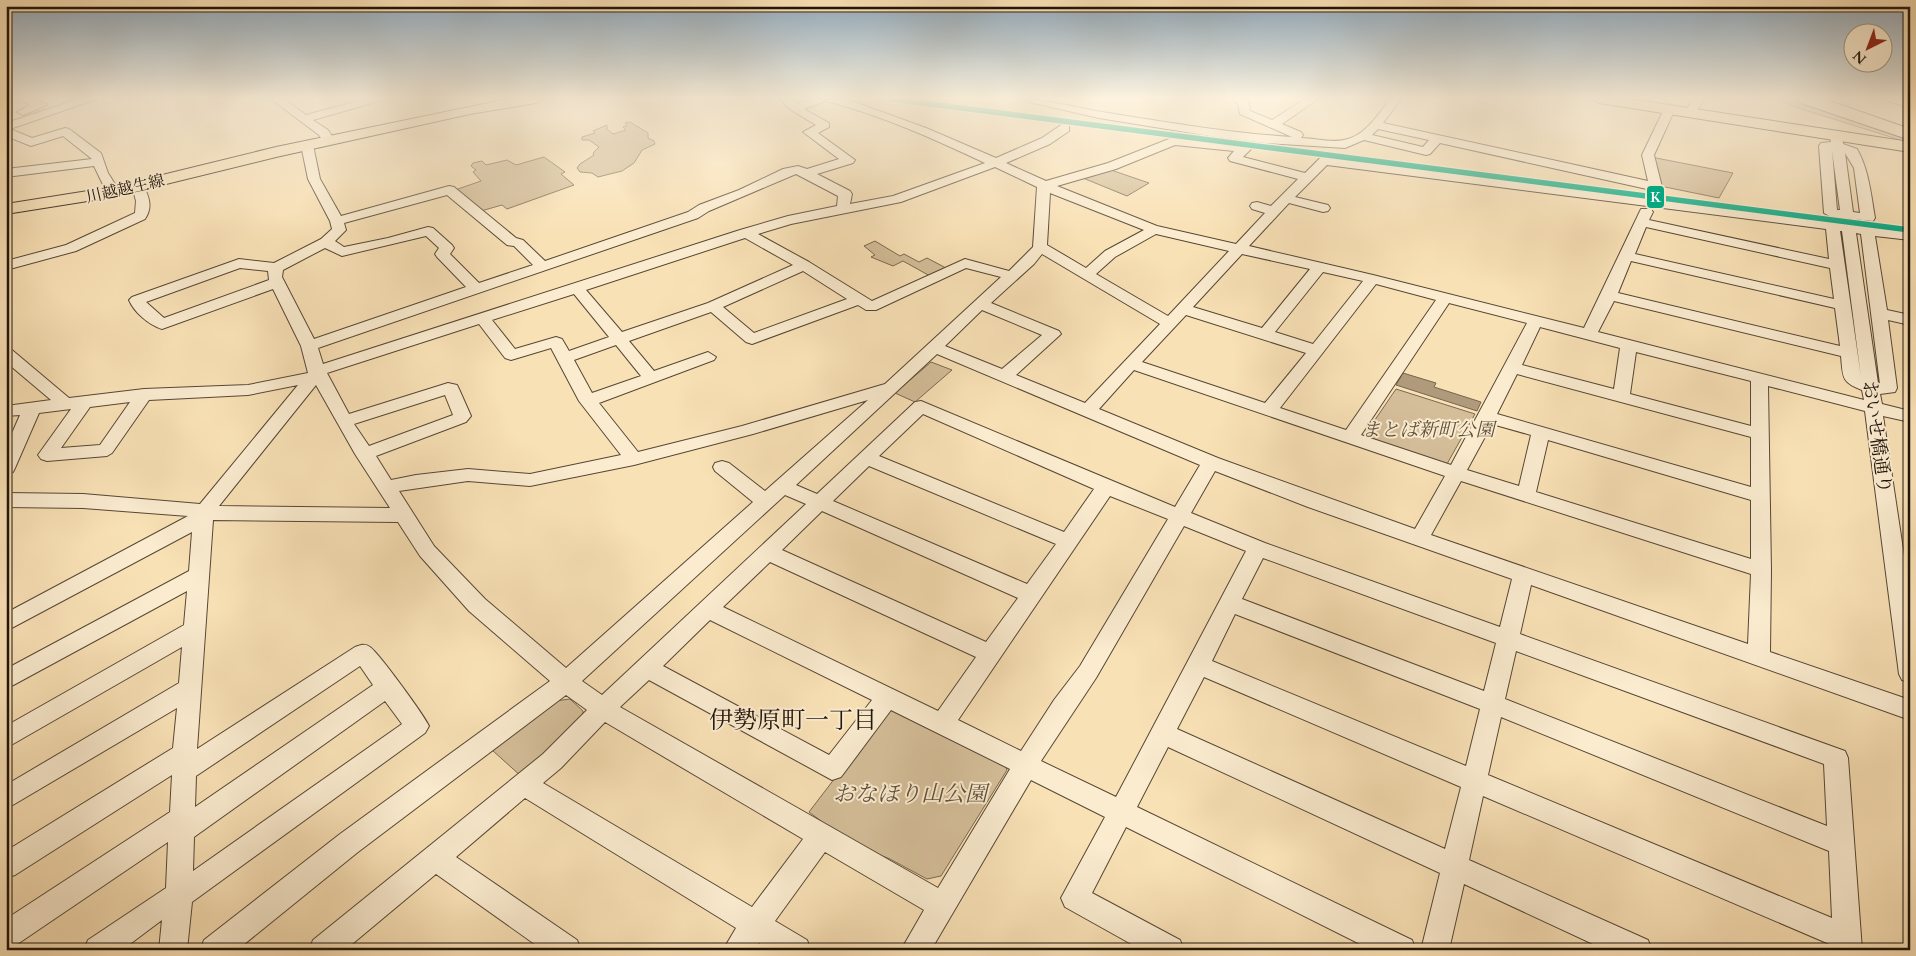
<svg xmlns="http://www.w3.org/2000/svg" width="1916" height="956" font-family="Cardo,'Noto Serif JP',serif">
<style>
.green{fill:#d4be99;stroke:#7a6952}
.water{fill:#af9b7c;stroke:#76654e}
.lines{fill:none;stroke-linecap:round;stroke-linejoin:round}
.minor-tunnel{stroke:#d8c29c;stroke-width:12;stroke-dasharray:12 6;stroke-linecap:butt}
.minor-casing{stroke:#564735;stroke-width:2}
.major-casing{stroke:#20140a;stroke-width:2}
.highway-casing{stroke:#20140a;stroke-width:2}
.minor{fill:#fbecd0;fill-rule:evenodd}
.major{fill:#f9e1b6;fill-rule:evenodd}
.highway{fill:#f9e1b6;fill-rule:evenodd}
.rail-1-casing{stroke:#fbecd0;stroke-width:8}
.rail-1{stroke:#02ac86;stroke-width:5.5}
.labels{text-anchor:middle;stroke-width:4;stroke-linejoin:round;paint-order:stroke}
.far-street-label{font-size:16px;fill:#20140a;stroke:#fbecd0}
.park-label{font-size:19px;font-style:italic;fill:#5f503c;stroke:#fbecd0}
.street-label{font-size:19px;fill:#20140a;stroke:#fbecd0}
.near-park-label{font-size:22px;font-style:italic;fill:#5f503c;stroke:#fbecd0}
.near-neighbourhood-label{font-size:24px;fill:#20140a;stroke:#fbecd0}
.line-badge{stroke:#fbecd0;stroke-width:2}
.badge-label{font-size:14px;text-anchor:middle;font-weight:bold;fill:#fff}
</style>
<rect width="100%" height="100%" fill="#f9e1b6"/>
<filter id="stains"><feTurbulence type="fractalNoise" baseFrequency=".004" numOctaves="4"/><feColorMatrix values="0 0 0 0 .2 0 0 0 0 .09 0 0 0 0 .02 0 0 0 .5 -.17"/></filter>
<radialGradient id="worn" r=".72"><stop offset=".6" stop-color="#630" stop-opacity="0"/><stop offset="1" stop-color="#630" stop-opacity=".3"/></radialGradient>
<path class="green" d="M1777,99H1793L1910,138V143L1792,106Z
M630,122L648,133V138L654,141L655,144L642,150L634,163L622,171L598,177L592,173L580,172L577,168L580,164L594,155L593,153L599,147L589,140H582V137L595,133L593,131L607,125V129L613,134L626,130L623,127L627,126L625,123Z
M544,157L565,172L561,174L574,185L507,209L502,205L481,211L455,190L481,181L473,172L476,170L471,166L473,163L482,161L486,165L507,160L516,165Z
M1651,157L1733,173L1719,198L1660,186Z
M1108,169L1149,183L1127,196L1078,176Z
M875,241L900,256L904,254L919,262L927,258L946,268L930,276L903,261L893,266L871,257L875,255L864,246Z
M931,362L952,370L915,402L895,393Z
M1396,389L1475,414L1447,464L1364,436Z
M570,699L583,711V719L522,777L492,750L555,701Z
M893,709L1004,763L1007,770L941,876L927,879L890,859L852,844L809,812L887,710Z"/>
<path class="water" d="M1403,373L1436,383L1434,387L1481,402L1477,411L1396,385Z"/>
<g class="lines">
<path class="minor-tunnel" d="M1847,214L1849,231"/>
<defs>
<path id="minor" d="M6,99H13L6,103Z
M18,99H35L47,105L23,115L17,112L30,105Z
M79,99H97L10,129L32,138L65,128L69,129L101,153L108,173L120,192L118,195H108L94,166L6,177V169L92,159L63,136L31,146L6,136V123Z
M271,99H284L306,115L366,99H386L313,120L328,130L335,141L329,145L325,144L319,135Z
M780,99H792L797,104L810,99L849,100L926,128L996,158L1042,138L1061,125H1069V131L1050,144L1006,163L1046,181L1108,163L1174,137L1249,146L1251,149L1243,157L1305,173L1320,158L1324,157L1910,232V240L1875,236L1887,310L1910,315V325L1888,320L1897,388L1895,392L1880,394L1882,404L1910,411V422L1883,416L1910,596V683L1902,680L1899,674L1865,411L1768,386L1771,570L1770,652L1910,700V720L1531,585L1520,634L1845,751L1848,758L1862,950H1834V946L1483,796L1469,860L1648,940L1652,950H1606L1464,884L1449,950H1421L1440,873L1168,747L1137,807L1412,940L1416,950H1372L1126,827L1092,893L1180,940L1184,950H1142L1065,907L1061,898L1105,817L1031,780L931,950H901L924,910L825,852L775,921L807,940L811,950H771L759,943L754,950H723L736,928L525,798L456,857L577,940L581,950H543L436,874L345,950H309L313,940L543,754L587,710L566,695L358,852L237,950H200L204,940L340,834L550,681L469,611L420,556L398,522L213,520L197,749L355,647C360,645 365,643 370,647C378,652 424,715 429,726L425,733L192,902L187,950H159L162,920L122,950H84L88,940L166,888L168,842L16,945L6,949V919L170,812L172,775L15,875L6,878V851L173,748L177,708L6,809V785L179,683L182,647L6,748V726L184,625L187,591L6,689V669L189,571L192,532L6,631V613L188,516L83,508L6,507V493L83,494L200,504L298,385L248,395L149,400L112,453L107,456L47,461L41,459L38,455L71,409L39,413L15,468L13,472L6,474V447L20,415L6,416V406L51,400L6,362V348L12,350L69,398L144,389L248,385L308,373L301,346L273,289L162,329C149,325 134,312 129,300L132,297L239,259L274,263L321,239L332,229L330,221L308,179L301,145L303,142L307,141L313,145L320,179L341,216L449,186L454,187L516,238L523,240L545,261L688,212L699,205L739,190L783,169L798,166L807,169L839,159L803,132L816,125L791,110ZM826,101C881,115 934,139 985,163L893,196L850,204L852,194L850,191L817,174L853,163L855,160L818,133L829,127V123L804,109ZM1175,145L1234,151L1228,158L1230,161L1298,179L1271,206L1257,202L1252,203L1250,206L1252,209L1265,213L1236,244L1157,226L1057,186L1116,169ZM1327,165L1826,229L1829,259L1649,220L1653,212L1651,209H1641L1584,328L1373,275L1249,246L1289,203L1323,212L1328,211L1330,208L1328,205L1295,197ZM995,167L1037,187L1033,247L1009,271L965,259L872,301L809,262L758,234L791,224L901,202ZM796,174L838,196L837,206L788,216L740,230L323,364L318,348L698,218L709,211ZM1050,193L1144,230L1105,251L1086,268L1047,245ZM447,195L507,245L514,246L533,265L479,283L450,254L454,248L452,245L433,228L428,227L388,238L344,247L335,241L346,230L344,223ZM1646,227L1830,268L1834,299L1635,254ZM1840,231H1842L1861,377ZM1856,233L1861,234L1880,384L1878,383ZM1156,234L1229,251L1168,316L1096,274L1115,257ZM426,236L439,248L435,254L437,257L466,287L314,339L282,277L283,270L325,248L342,256ZM745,238L793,265L708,303L622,332L586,290ZM1042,254L1160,324L1085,403L1016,375L1061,334L1059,331L991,303L1034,264ZM1242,254L1310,269L1262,328L1193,307ZM1631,261L1835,308L1840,346L1618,293ZM240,268L268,271L269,280L164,318L146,302ZM966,268L1001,277L885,384L742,426L638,452L599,403L714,360L716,357L708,352L654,371L629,341L711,312L746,342L752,344L858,305L866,310H876ZM803,271L847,299L754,333L723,307ZM1323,272L1363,281L1313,344L1275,332ZM1376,284L1436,300L1346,430L1280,408ZM574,294L609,337L569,351L562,339L556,337L515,349L492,320ZM1614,301L1841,356C1843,377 1841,382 1862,390L1864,400L1598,332ZM1449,303L1527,323L1451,465L1361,435ZM982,310L1042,335L1002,369L945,346ZM1186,315L1306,353L1265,403L1142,362ZM479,324L505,358L511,360L551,348L579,401L621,455L530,474L468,469L416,475L391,480L376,456L466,422L471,416L459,389L457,385L448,383L349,414L327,373ZM1540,327L1620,348L1614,389L1522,365ZM616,345L641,376L592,393L574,360ZM1636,352L1751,381V426L1630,394ZM937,354L1200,465L1175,507L921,401L915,402L817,494L796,485ZM1134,370L1445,476L1415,529L1218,458L1099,409ZM1517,374L1751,437V487L1497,414ZM316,385L355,454L390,508L219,506ZM445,395L453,415L369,446L354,424ZM868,400L765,491L729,463L722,461L715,463L713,467L715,471L753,502L566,668L485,599L434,546L399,491L468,481L530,486L634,465L753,434ZM130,402L100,445L61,448L90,407ZM923,414L1094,489L1064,532L879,456ZM1492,424L1531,435L1519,486L1467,470ZM1548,440L1751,500V559L1536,492ZM869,466L1056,544L1027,584L833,501ZM1215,471L1308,507L1512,579L1500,627L1265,543L1191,513ZM1461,481L1751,574L1748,644L1431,535ZM785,495L806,504L602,695L582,681ZM1110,496L1168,519L1080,666L1054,700L1021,751L958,720ZM822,511L1018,598L986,642L782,550ZM1184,526L1246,551L1116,797L1041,761L1096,678ZM1263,558L1496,643L1484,691L1242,599ZM770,562L976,657L938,711L723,607ZM1235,614L1480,709L1466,766L1212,661ZM710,620L872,700L829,755L663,666ZM1516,651L1824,764L1827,826L1505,699ZM360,666L373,685L195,807L196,776ZM1204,677L1461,787L1445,849L1177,729ZM649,680L832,780L841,777L891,710L1010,769L938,888L620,707ZM385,701L402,724L193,871L194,837ZM1501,717L1829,851L1832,918L1488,775ZM605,722L803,839L752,907L543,783L561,768Z
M1016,99C1046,99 1073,107 1102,112C1165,122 1228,133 1292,137L1240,114L1238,104L1232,99L1248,100L1250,111L1272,120L1305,99H1318L1282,124L1301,132L1303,135L1301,138C1314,138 1331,143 1344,140C1365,136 1378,115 1390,99H1401L1383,123L1648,181L1642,155L1664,109L1668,108L1674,111L1654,155L1662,187L1656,191L1440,143L1430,154L1426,155L1364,140L1345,148L1265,143L1216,137L1099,118ZM1378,129L1429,140L1423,147L1372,135Z
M1693,99H1704L1694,116H1686L1684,114Z
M1887,99L1910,101V108L1888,101Z
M1836,132L1842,136L1843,144L1857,149C1869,170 1871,195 1875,218L1873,221L1831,217L1824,213L1819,146L1821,143L1831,142L1830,136ZM1832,150L1840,210H1837ZM1845,153L1854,168L1860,213L1853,212Z
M138,182L144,186C149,198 153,207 145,219L76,251L6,270V261L66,245L135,213L136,201L132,186Z"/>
<path id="major" d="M508,99H543L536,103L470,114L276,157L113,197L6,214V204L113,187L276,147Z
M1592,99H1630L1910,142V152L1599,103Z"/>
<path id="highway" d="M1799,99H1824L1910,129V140L1801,103Z"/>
</defs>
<use href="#minor" class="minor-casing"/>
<use href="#major" class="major-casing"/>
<use href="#highway" class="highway-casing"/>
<use href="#minor" class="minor"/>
<use href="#major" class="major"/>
<use href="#highway" class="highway"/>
<defs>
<path id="rail-1" d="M892,99L1910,230"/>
</defs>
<use href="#rail-1" class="rail-1-casing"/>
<use href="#rail-1" class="rail-1"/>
</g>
<linearGradient id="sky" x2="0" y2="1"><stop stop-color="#91aabd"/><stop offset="0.42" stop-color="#fcf2de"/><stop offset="1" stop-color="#fcf2de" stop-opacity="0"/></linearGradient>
<rect width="1916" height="233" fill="url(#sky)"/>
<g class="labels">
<g class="far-street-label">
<text transform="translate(125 188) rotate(-13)" y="6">川越越生線</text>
</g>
<g class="park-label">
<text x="1428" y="436">まとば新町公園</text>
</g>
<g class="street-label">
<text transform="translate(1878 437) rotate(82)" y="7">おいせ橋通り</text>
</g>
<g class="near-park-label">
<text x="910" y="801">おなほり山公園</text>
</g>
<g class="near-neighbourhood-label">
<text x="793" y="728">伊勢原町一丁目</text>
</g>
</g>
<rect class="line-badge" x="1646" y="185" width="19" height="24" rx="5" fill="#02ac86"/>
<g class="badge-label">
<text x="1656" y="202">K</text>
</g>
<rect width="1916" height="956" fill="none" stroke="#f9e1b6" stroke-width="25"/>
<rect x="8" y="8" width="1901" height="941" fill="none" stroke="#20140a" stroke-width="2.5"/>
<rect x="12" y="12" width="1891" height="931" fill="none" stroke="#20140a"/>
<g transform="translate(1868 48) rotate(222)"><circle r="24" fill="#fbecd0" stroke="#a39681"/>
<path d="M0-4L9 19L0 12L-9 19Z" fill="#8f2418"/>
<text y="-8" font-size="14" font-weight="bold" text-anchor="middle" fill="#20140a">N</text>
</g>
<rect width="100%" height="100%" filter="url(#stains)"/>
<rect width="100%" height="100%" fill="url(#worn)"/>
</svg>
